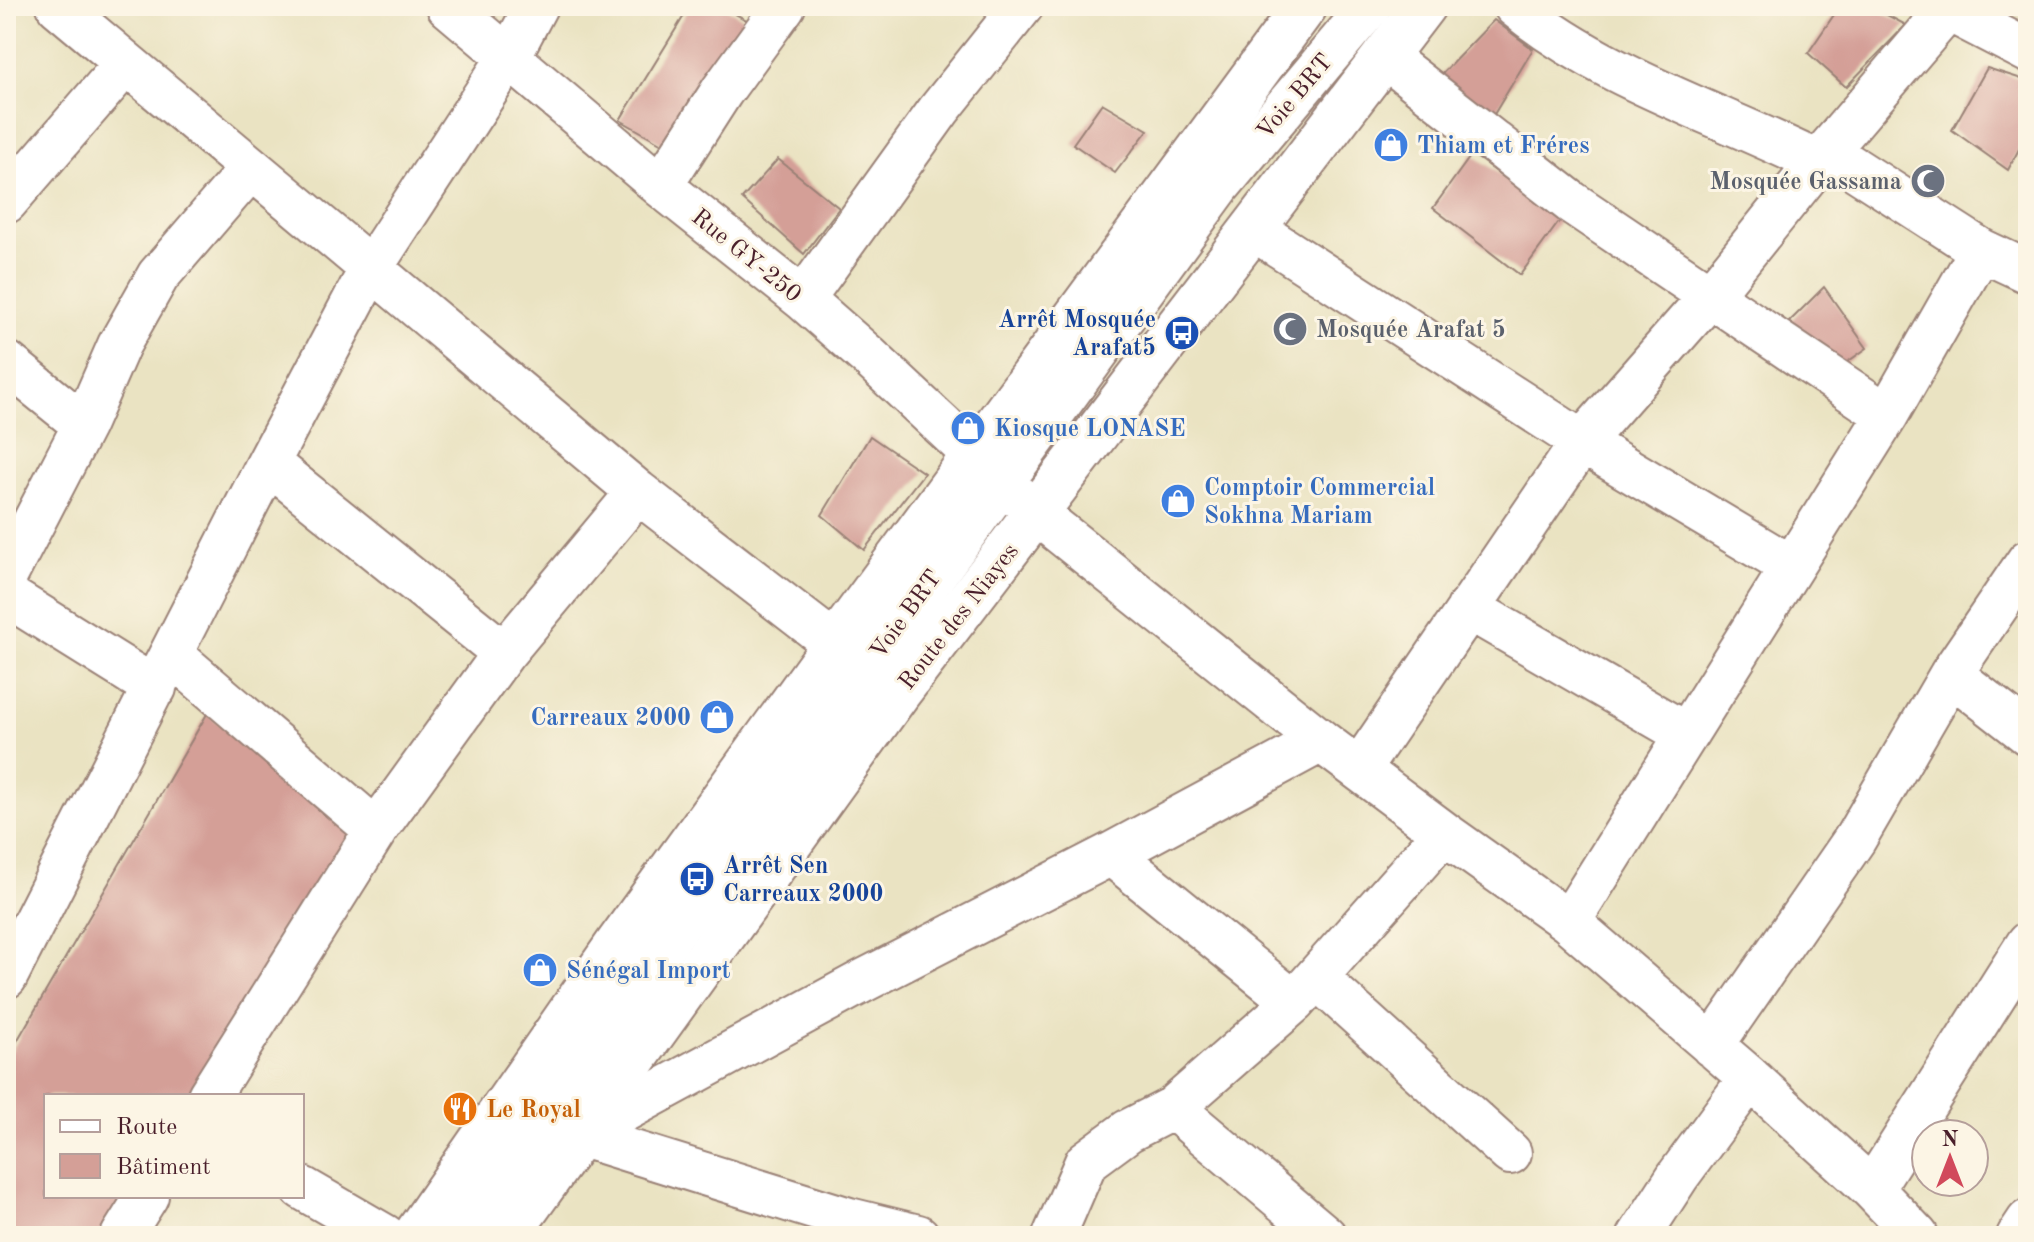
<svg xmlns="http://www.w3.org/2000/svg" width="2034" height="1242" font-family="'Old Standard TT',serif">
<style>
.building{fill:#d49f97}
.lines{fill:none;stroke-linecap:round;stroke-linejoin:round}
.minor-casing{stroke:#9a8176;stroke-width:46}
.major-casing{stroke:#9a8176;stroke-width:48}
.minor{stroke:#fff;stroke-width:42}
.major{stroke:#fff;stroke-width:44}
.labels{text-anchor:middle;stroke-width:6;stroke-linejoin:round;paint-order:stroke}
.street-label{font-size:24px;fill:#4a1f2b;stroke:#fcf5e5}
.shop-label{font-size:24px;font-weight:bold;fill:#366cbe;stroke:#fcf5e5;text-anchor:start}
.worship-label{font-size:24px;font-weight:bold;fill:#5b616d;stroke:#fcf5e5;text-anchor:end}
.transit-label{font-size:24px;font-weight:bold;fill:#164399;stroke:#fcf5e5;text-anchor:end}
.food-label{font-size:24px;font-weight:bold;fill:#c56008;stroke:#fcf5e5;text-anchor:start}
</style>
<rect width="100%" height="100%" fill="#fcf5e5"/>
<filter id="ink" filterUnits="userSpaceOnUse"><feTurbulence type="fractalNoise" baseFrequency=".0125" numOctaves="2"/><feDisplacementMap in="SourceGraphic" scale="16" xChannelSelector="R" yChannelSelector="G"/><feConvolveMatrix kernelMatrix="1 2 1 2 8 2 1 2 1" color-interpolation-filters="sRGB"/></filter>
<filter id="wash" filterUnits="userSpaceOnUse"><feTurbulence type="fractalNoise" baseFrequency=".006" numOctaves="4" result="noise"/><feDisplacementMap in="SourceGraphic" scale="32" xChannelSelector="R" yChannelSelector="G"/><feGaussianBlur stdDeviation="1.8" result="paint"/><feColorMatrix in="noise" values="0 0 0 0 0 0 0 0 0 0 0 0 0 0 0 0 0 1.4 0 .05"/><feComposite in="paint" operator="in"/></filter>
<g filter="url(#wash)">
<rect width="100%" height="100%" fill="#eae3c2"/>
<g id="blocks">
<path class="building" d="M690,6H721L750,22L678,153L620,120Z
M1840,6H1870L1906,25L1846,87L1808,53Z
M1494,20L1533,49L1493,116L1440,76Z
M1987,68L2028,81V132L2008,170L1952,130Z
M1102,103L1148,130L1115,173L1073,144Z
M1472,154L1561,219L1520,275L1433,208Z
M778,159L839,208L804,254L742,199Z
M1824,287L1867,348L1843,365L1787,324Z
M870,436L924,473L864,550L822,515Z
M207,714L356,827L188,1096H46V1196H126L101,1236H6V1060Z"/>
</g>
</g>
<g filter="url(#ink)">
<use href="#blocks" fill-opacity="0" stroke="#9a8176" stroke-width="2"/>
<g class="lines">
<defs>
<path id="minor" d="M58,6L638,492L835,644
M448,6L661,186L803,299L869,357L1037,514L1321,741L1444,833L1569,922L1750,1078L1872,1189L1917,1236
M1515,6C1603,78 1716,112 1817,162
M1941,6L2028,51
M1384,56L1571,202L1887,415
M1827,151L1981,250L2028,272
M661,186L722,91L784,6
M6,202L126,63
M1253,229L1582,442L1790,566
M803,299L939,110L1022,6
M6,362L84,425
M268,463L504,653
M6,576L84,425L119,345L158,276L251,168
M6,595L155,688
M1468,608L1686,734
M172,655L376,830
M1951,674L2028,734
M1360,768L1582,442L1712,294L1827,151L1951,6
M1111,854L1294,1002
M1569,922L1887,415L1981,250
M6,977L268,463L371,268L509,57L536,6
M1317,978L1510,1153
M1712,1046L1855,839L1951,674L2028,561
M209,1096L376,830L504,653L638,492
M1173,1108L1325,1236
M579,1135L865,980L1111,854L1321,741
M579,1135L849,1219L918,1236
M302,1188L385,1236
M1872,1189L2028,943
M122,1236L147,1196
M459,1236L673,933L1219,186L1370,6
M1054,1236L1086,1162L1128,1131L1173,1108L1294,1002L1444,833
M1639,1236L1678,1176L1750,1078
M2018,1236L2028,1221"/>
<path id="major" d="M415,1236L617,945L835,644L1305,6
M507,1236L898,693L1423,6"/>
</defs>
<use href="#minor" class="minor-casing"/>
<use href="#major" class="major-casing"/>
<use href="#minor" class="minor"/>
<use href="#major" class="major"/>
</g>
</g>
<defs>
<symbol id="shop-disc" viewBox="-11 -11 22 22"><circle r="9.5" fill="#3f7fe0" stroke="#fcf5e5"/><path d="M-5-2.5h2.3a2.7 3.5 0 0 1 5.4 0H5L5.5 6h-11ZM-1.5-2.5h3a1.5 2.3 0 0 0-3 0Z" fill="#fff"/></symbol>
<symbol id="mosque-disc" viewBox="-11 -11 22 22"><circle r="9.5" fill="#6b7280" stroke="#fcf5e5"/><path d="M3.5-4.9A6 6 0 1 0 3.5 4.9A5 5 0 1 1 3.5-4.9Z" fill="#fff"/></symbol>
<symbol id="bus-disc" viewBox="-11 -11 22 22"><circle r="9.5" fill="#1a4fb4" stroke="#fcf5e5"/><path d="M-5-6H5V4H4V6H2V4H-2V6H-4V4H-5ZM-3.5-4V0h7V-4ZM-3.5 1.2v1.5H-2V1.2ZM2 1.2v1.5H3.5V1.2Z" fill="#fff"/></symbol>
<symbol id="restaurant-disc" viewBox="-11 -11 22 22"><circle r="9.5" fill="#e8710a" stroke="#fcf5e5"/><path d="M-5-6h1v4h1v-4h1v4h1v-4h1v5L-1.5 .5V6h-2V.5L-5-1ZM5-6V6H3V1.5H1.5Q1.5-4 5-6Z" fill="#fff"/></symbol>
</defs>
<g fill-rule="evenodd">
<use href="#shop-disc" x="1371" y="125" width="40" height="40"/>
<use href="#mosque-disc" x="1908" y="161" width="40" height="40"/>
<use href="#mosque-disc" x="1270" y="309" width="40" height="40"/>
<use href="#bus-disc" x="1162" y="313" width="40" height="40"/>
<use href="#shop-disc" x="948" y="408" width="40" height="40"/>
<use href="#shop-disc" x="1158" y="481" width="40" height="40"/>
<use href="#shop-disc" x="697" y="697" width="40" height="40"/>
<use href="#bus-disc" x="677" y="859" width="40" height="40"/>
<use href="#shop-disc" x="520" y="950" width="40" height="40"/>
<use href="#restaurant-disc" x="440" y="1089" width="40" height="40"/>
</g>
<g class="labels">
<g class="street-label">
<text transform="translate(1294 96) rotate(-50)" y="8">Voie BRT</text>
<text transform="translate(747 255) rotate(39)" y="8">Rue GY-250</text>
<text transform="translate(905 614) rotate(-54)" y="8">Voie BRT</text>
<text transform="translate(958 616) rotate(-52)" y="8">Route des Niayes</text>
</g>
<g class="shop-label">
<text x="1417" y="153">Thiam et Fréres</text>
<text x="994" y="436">Kiosque LONASE</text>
<text x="1204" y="495">Comptoir Commercial<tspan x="1204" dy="28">Sokhna Mariam</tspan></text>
<text x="691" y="725" text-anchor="end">Carreaux 2000</text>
<text x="566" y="978">Sénégal Import</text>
</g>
<g class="worship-label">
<text x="1902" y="189">Mosquée Gassama</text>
<text x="1316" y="337" text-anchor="start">Mosquée Arafat 5</text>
</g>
<g class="transit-label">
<text x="1156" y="327">Arrêt Mosquée<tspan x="1156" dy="28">Arafat5</tspan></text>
<text x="723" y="873" text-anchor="start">Arrêt Sen<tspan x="723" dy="28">Carreaux 2000</tspan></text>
</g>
<g class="food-label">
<text x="486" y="1117">Le Royal</text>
</g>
</g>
<rect width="2034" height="1242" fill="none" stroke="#fcf5e5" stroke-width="32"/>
<rect x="44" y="1094" width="260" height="104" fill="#fcf5e5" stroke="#b59f9b" stroke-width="2"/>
<rect x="60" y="1120" width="40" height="12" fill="#ffffff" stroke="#b59f9b" stroke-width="2"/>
<text x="116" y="1134" font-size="24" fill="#4a1f2b">Route</text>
<rect x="60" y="1154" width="40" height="24" fill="#d49f97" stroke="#b59f9b" stroke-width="2"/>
<text x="116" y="1174" font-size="24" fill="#4a1f2b">Bâtiment</text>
<g transform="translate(1950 1158)"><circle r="38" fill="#fcf5e5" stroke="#b59f9b" stroke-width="2"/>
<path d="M0-6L14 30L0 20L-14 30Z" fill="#d1495b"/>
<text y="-12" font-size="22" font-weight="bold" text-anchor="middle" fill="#4a1f2b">N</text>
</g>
</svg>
